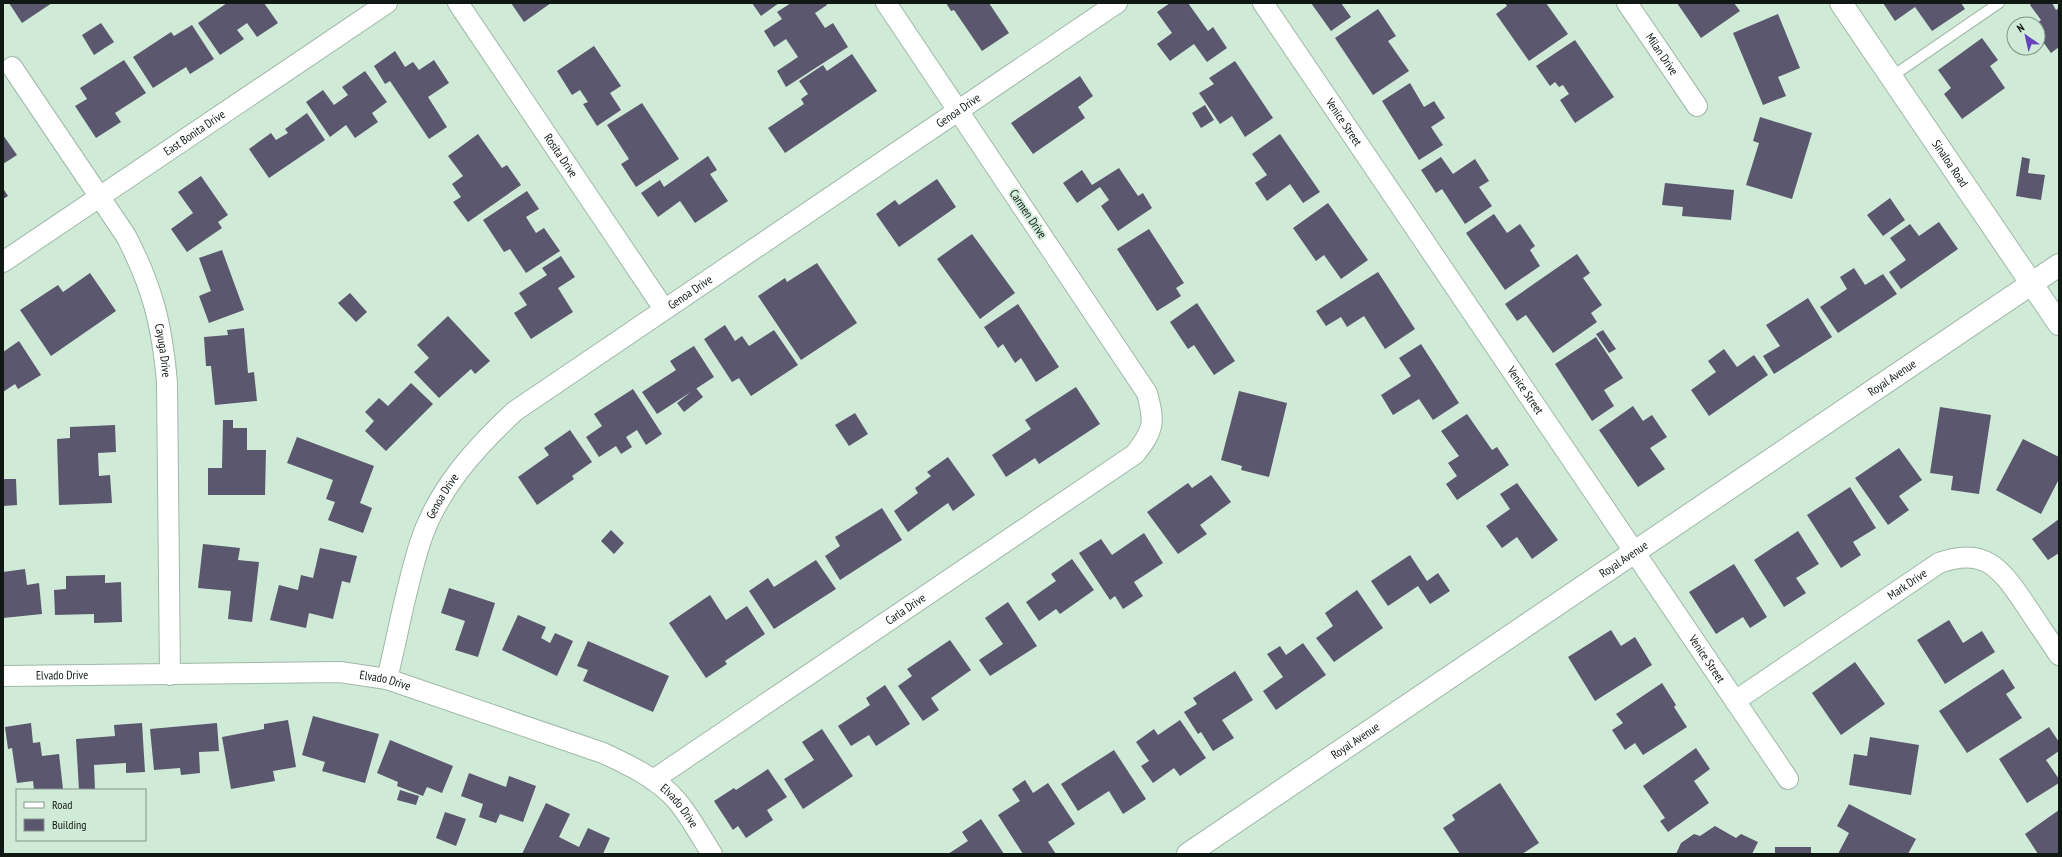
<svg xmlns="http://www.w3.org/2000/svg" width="2062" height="857" font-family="'PT Sans Narrow',sans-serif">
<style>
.building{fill:#5a576e}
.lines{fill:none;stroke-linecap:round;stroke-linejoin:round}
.service-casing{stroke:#9fb8a7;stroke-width:12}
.minor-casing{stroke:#9fb8a7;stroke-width:22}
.tertiary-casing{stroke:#9fb8a7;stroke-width:24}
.secondary-casing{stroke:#9fb8a7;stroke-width:24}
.service{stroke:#fff;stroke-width:10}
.minor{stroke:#fff;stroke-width:20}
.tertiary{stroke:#fff;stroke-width:22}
.secondary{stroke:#fff;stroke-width:22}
.labels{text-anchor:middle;stroke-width:4;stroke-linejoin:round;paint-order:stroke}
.street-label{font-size:12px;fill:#0f1812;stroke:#d0ead8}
</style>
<rect width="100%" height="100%" fill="#d0ead8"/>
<path class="building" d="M9,3H52L22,23Z
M227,3H264L278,23L257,37L247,23L237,30L244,39L220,55L198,23Z
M511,3H551L524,22Z
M752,3H779L761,16Z
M791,3H826L827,5L815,13L825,28L833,23L848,47L786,87L777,71L798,57L786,39L774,47L764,31L782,19L777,12Z
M946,3H989L1009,33L982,51L954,10L951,11Z
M1170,3H1188L1208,31L1213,27L1227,48L1207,62L1194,44L1170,61L1157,44L1172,33L1157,12Z
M1311,3H1341L1351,17L1331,31Z
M1505,3H1546L1568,34L1529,61L1496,14L1507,6Z
M1677,3H1734L1740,11L1701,38Z
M1883,3H1961L1965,9L1932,31L1915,7L1895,21Z
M2032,3H2052L2056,10L2059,8V47L2051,53L2038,35V24H2036L2041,20L2030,5Z
M1378,9L1396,36L1388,41L1409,71L1373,95L1335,38Z
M1778,14L1800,68L1778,77L1786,96L1763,105L1733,33Z
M101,23L114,42L94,55L82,35Z
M192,25L214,59L190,74L186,67L153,88L133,57L171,32L174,36Z
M1982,38L1998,60L1990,66L2005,88L1962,119L1944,94L1951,88L1938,70Z
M1575,40L1614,97L1575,123L1560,100L1569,94L1563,85L1559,87L1555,82L1550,86L1536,66Z
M594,46L621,86L610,93L621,110L597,126L583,104L588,102L580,90L572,95L557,71Z
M395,51L405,67L413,62L419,70L434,60L449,83L428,97L447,127L429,139L390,81L385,84L374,66Z
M852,54L877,91L785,153L768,128L804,104L801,99L808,94L799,81L823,65L827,71Z
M124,60L146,93L115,113L121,122L96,138L75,106L87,99L80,88Z
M1235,61L1273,118L1245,137L1232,116L1220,124L1199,93L1214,84L1209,78Z
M365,71L387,102L372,113L378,122L355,138L346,125L330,137L306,102L323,90L334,105L348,95L342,87Z
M1080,76L1093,96L1078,107L1085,118L1033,154L1011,123Z
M1410,83L1424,107L1434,101L1445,118L1431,127L1443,145L1419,160L1382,101Z
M642,103L679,159L636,187L621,164L629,159L607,125Z
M1205,105L1214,120L1201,128L1192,113Z
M307,113L325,140L269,178L249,149L271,133L276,140L288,133L285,129Z
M1760,117L1812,133L1792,199L1746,185L1759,143L1753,141Z
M478,134L502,168L507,165L521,185L468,222L453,202L461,197L452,184L463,176L448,156Z
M1280,134L1320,192L1303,203L1290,184L1267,201L1255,183L1267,175L1252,154Z
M3,135L17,155L3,164Z
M708,156L717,170L710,174L728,201L695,223L680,201L658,217L641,193L660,180L664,187Z
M1441,157L1453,174L1475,159L1489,181L1479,187L1492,206L1465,224L1442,189L1436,193L1421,170Z
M2022,157L2030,159L2028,173L2045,175L2041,200L2016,196Z
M1119,168L1138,196L1143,193L1152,208L1118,231L1101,206L1109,200L1100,187L1077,203L1063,183L1082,170L1092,185Z
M201,176L228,215L218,222L222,228L187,252L171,229L193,213L178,192Z
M937,179L956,207L899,247L876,214L895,200L899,205Z
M1665,183L1734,190L1731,220L1682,216L1683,207L1662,205Z
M3,188L8,196L3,199Z
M527,191L539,209L526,217L536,233L544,228L560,251L526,273L510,249L504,252L483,220Z
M1890,198L1905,220L1883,236L1867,215Z
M1328,203L1368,260L1341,279L1324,255L1316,261L1293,228Z
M1494,214L1507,233L1520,224L1535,246L1530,250L1540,266L1505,290L1466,233Z
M1939,222L1958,249L1901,289L1889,272L1906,260L1890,238L1910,224L1919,236Z
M1149,229L1184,283L1176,288L1181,296L1157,311L1117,249Z
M972,234L1015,293L980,319L937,259Z
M222,250L244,310L209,323L199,296L211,291L199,258Z
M1577,254L1590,273L1583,278L1602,305L1591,313L1597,322L1553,353L1526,315L1517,321L1505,304Z
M561,256L575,277L558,288L573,312L531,339L514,313L527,305L519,293L547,275L542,268Z
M817,263L857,323L801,360L758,296L785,278L787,282Z
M1854,268L1865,285L1883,274L1897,294L1838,333L1820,307L1847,289L1840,277Z
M1378,272L1415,329L1385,349L1364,316L1347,327L1341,317L1326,326L1316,311Z
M90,273L116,311L51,356L20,310L58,285L63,292Z
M350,293L367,312L356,322L338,303Z
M1808,298L1832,337L1774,374L1763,356L1780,346L1766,325Z
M1197,303L1235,361L1214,375L1194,345L1188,349L1170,322Z
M1018,304L1059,367L1036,382L1021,358L1015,363L1003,344L998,348L984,327Z
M448,316L490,361L475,374L471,369L439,398L414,372L429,358L417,345Z
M725,325L735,341L742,336L749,346L774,330L798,365L751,396L739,378L732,382L704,339Z
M244,328L248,373L254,372L257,401L215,405L211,366H206L204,337L228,335L227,330Z
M1603,330L1616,349L1609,353L1596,334Z
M1596,337L1623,378L1604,390L1614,406L1592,421L1555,364Z
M19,341L41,375L18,389L15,384L3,392V352Z
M1421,344L1459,403L1433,420L1419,399L1393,415L1381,395L1411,376L1399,358Z
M694,346L714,377L657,414L642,392L676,370L670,361Z
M1724,349L1737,367L1754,355L1768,375L1709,416L1691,390L1716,372L1708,361Z
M411,383L433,404L386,451L365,431L374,421L365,412L379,398L388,406Z
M1076,387L1100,424L1039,464L1035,458L1006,477L992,455L1031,429L1025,420Z
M696,388L703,397L684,412L677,403Z
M633,389L662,434L646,445L637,430L626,437L632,447L621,454L616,446L599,457L586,437L602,426L594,414Z
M1239,391L1287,403L1269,477L1241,470L1242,466L1221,460Z
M1633,406L1643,421L1652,415L1667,437L1650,448L1665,469L1638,487L1599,430Z
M1940,407L1991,415L1979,494L1951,490L1953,476L1930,473Z
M855,413L868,434L849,446L835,425Z
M1467,414L1492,450L1497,447L1509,465L1457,500L1446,484L1457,476L1448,463L1459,456L1441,431Z
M223,420H233V428H247V450H266L265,495H208V468H222Z
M115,425L116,452L98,453L99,476L110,475L112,503L59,505L57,439L70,438V427Z
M570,430L592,462L572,476L574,479L537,505L518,477L549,455L544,448Z
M297,437L374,466L360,503L372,508L363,533L328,520L335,502L326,499L333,480L287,463Z
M2023,439L2059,457V479L2041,514L1996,490Z
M1899,448L1922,480L1899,496L1909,510L1888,525L1855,478Z
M948,457L975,495L953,511L948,503L908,532L894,511L918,493L915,488L931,476L927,472Z
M1211,475L1231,502L1200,525L1207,534L1178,554L1147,512L1188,483L1192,488Z
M3,479H16L17,505L3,506Z
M1517,483L1558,540L1532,559L1517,537L1502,548L1486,526L1510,509L1500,494Z
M1850,487L1876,528L1853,542L1861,555L1841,568L1807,515Z
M882,508L902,540L840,580L825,556L840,546L835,537Z
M2059,519V553L2048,560L2032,539Z
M611,530L624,543L614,554L601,541Z
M1798,531L1819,564L1796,578L1806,593L1784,607L1754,560Z
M1144,533L1163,563L1134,582L1143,596L1123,609L1115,596L1110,600L1079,553L1101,539L1112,555Z
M203,544L240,548L238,560L259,562L252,622L228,619L231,591L198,588Z
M320,548L357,556L350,583L342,581L333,619L309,613L306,628L270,620L279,585L298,590L301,575L313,578Z
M1410,555L1427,581L1438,573L1450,591L1430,604L1418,586L1388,606L1371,581Z
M1072,559L1094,590L1060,614L1056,609L1039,621L1026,602L1056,581L1051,574Z
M816,560L836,589L774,629L749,591L768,578L774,587Z
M1734,564L1767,617L1750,628L1743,617L1716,634L1689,592Z
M25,569L27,585L39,583L42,614L3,618V572Z
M105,575V583L121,582L122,622L94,623V614L55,615L54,590L66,589V576Z
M449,588L495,603L478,657L455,650L465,621L441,613Z
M1357,590L1383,628L1334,662L1316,638L1333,626L1325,613Z
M710,595L726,620L747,606L765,634L725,661L727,664L706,678L669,623Z
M1008,602L1037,646L990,676L979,660L1003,644L985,618Z
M518,615L546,627L541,638L550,643L555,633L573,641L557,676L502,650Z
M1949,620L1963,643L1982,631L1995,652L1945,684L1917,640Z
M1611,630L1621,646L1635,637L1652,665L1595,701L1568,657Z
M950,640L971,670L931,698L939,710L923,721L898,686L912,676L907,669Z
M588,641L669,676L653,712L583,681L588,670L577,666Z
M1303,643L1326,675L1276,710L1263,691L1283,677L1267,654L1280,646L1286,655Z
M1855,662L1885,704L1841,735L1812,693Z
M2003,669L2015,688L2006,694L2022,718L1967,753L1939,711Z
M1235,671L1253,700L1222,720L1234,738L1213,751L1201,732L1198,734L1184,712L1197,704L1193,698Z
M1662,683L1676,705L1674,707L1687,727L1643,755L1635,743L1625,750L1612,730L1623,723L1616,714Z
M885,685L910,724L876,746L869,735L851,746L838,726L870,705L866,698Z
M313,716L379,734L365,783L322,771L325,762L302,755Z
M288,720L296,767L273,771L275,781L231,789L222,737L264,729V724Z
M1180,720L1206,758L1180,776L1174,768L1153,783L1141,766L1149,761L1136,742L1154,729L1158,735Z
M31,723L33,743L40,742L42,756L59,754L63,789L34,790L33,781L17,783L12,748L8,749L5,727Z
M142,723L145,772L126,773V763L94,765L95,790H79L76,739L115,736L114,725Z
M217,723L219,751L199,752L200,773L181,775L180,768L154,770L150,729Z
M2049,727L2059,742V751L2046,760L2059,779V783L2027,803L1999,759Z
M822,729L853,776L803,809L784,779L814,760L802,742Z
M1870,737L1919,745L1911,795L1849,785L1854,754L1867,756Z
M390,740L453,766L442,793L427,787L423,796L397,786L398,782L377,773Z
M1696,748L1710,769L1694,781L1709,803L1668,832L1660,821L1665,818L1643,786Z
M1114,750L1146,799L1123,814L1109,791L1078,811L1061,784Z
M768,769L787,797L767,810L773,820L746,838L738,826L733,830L714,801L734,788L736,790Z
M469,773L506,787L509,776L536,786L523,822L500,814L496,823L479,817L483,804L461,796Z
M1025,780L1033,793L1048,783L1075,824L1048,842L1056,854H1023L998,815L1020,801L1012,789Z
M1500,783L1539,843L1522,854H1460L1443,828L1455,820L1452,815Z
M400,790L419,796L416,805L397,800Z
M546,803L570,814L559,837L579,847L588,828L610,838L603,854H522Z
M1849,804L1916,839L1908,854H1838L1849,833L1837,826Z
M2059,810V854H2038L2025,834Z
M445,812L466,819L456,846L436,838Z
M981,819L1004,854H948L968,841L962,832Z
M1715,826L1736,838L1741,834L1758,842L1752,854H1676L1681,843L1694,834L1700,836Z
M1775,847H1811V854H1775Z"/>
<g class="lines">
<defs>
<path id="service" d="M1891,77L1999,3"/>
<g id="minor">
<path id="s1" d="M458,3L664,309"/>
<path id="s2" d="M1263,3L1788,779"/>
<path id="s3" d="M1627,3L1697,106"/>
<path id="s4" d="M12,67L126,236C153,288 162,325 167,383L170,675"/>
<path id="s5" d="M3,262L387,3"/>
<path id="s6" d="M3,676L340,672L387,679L603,753C629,765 659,779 678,802C691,818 701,837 712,854"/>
<path id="s7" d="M387,679C398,634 406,587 420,543C437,490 475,448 515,411L1117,3"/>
<path id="s8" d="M1735,701L1939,563C1985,546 2001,569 2025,604C2036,621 2048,638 2059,655"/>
<path id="s9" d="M653,780L1135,454C1154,430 1155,423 1147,393L886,3"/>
</g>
<g id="tertiary">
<path id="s10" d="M1841,3L2059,324"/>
</g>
<g id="secondary">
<path id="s11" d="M1188,854L2059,265"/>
</g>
</defs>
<use href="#service" class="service-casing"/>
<use href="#minor" class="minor-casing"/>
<use href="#tertiary" class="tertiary-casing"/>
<use href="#secondary" class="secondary-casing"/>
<use href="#service" class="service"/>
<use href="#minor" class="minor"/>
<use href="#tertiary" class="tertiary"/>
<use href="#secondary" class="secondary"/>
</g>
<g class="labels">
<g class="street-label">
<text dy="4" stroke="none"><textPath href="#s3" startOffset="62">Milan Drive</textPath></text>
<text dy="4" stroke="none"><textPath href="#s7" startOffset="840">Genoa Drive</textPath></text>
<text dy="4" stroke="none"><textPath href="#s2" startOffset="144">Venice Street</textPath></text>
<text dy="4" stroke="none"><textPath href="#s5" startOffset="231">East Bonita Drive</textPath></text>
<text dy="4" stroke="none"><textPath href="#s1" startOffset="184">Rosita Drive</textPath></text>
<text dy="4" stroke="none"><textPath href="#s10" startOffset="194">Sinaloa Road</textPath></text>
<text transform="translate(1028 214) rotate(56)" y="4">Carmen Drive</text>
<text dy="4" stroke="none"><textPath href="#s7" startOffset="516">Genoa Drive</textPath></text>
<text dy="4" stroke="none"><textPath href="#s4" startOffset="325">Cayuga Drive</textPath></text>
<text dy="4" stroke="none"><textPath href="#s11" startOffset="850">Royal Avenue</textPath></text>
<text dy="4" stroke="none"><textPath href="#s2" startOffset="468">Venice Street</textPath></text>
<text dy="4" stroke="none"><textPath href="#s7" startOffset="192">Genoa Drive</textPath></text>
<text dy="4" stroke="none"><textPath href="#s11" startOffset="526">Royal Avenue</textPath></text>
<text dy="4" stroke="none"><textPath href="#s8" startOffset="208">Mark Drive</textPath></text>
<text dy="4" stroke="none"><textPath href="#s9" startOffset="305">Carla Drive</textPath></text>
<text dy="4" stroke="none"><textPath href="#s2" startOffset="792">Venice Street</textPath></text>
<text dy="4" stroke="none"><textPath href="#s6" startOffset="59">Elvado Drive</textPath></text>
<text dy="4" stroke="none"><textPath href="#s6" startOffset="383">Elvado Drive</textPath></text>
<text dy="4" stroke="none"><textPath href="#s11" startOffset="202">Royal Avenue</textPath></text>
<text dy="4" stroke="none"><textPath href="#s6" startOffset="707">Elvado Drive</textPath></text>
</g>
</g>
<rect width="2062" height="857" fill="none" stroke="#0f1812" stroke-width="8"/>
<rect x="16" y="789" width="130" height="52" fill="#d0ead8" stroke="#839689"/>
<rect x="24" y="802" width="20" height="6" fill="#ffffff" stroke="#839689"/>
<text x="52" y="809" font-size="12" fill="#0f1812">Road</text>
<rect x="24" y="819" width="20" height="12" fill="#5a576e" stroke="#839689"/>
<text x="52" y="829" font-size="12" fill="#0f1812">Building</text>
<g transform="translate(2026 36) rotate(326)"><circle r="19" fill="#d0ead8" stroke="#839689"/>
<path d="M0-3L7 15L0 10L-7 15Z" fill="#6542bb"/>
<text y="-6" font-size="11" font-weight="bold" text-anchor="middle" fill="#0f1812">N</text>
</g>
</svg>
